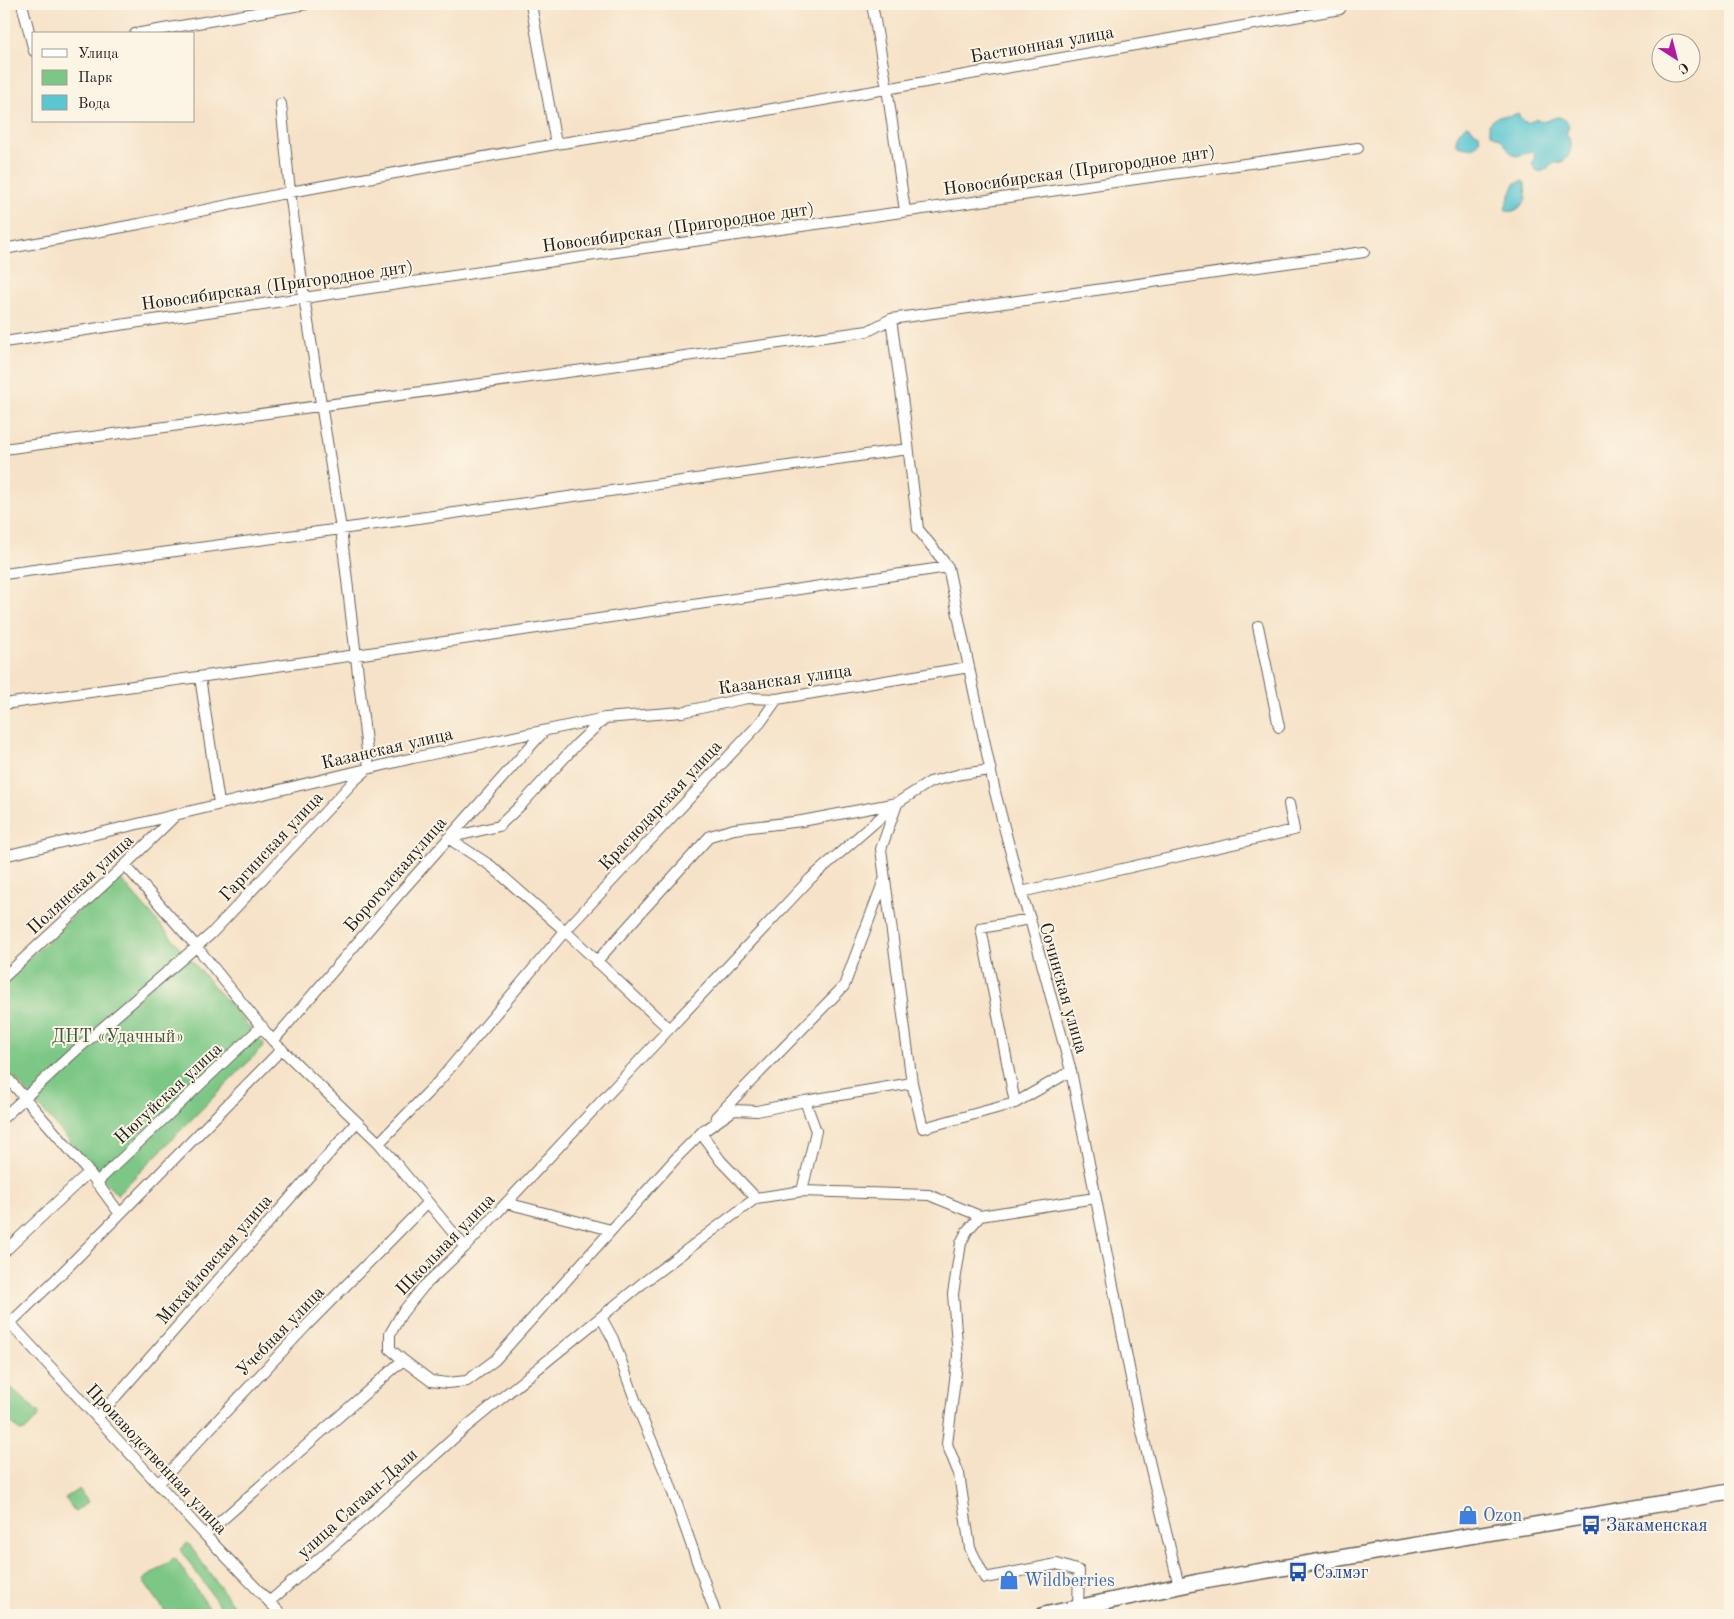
<svg xmlns="http://www.w3.org/2000/svg" width="1734" height="1619" font-family="'Old Standard TT',serif">
<style>
.green{fill:#7cc785;stroke:#4c7250}
.water{fill:#5ac6d2;stroke:#3b7177}
.lines{fill:none;stroke-linecap:round;stroke-linejoin:round}
.minor-casing{stroke:#686158;stroke-width:12}
.secondary-casing{stroke:#686158;stroke-width:18}
.minor{stroke:#fff;stroke-width:10}
.secondary{stroke:#fff;stroke-width:15}
.labels{text-anchor:middle;stroke-width:4;stroke-linejoin:round;paint-order:stroke}
.street-label{font-size:18px;fill:#1c1c1c;stroke:#fcf5e5}
.park-label{font-size:18px;fill:#3e5841;stroke:#fcf5e5}
.shop-label{font-size:18px;fill:#366cbe;stroke:#fcf5e5;text-anchor:start}
.transit-label{font-size:18px;fill:#164399;stroke:#fcf5e5;text-anchor:start}
</style>
<rect width="100%" height="100%" fill="#fcf5e5"/>
<filter id="ink" filterUnits="userSpaceOnUse"><feTurbulence type="fractalNoise" baseFrequency=".02" numOctaves="2"/><feDisplacementMap in="SourceGraphic" scale="10" xChannelSelector="R" yChannelSelector="G"/><feConvolveMatrix kernelMatrix="1 2 1 2 8 2 1 2 1" color-interpolation-filters="sRGB"/></filter>
<filter id="wash" filterUnits="userSpaceOnUse"><feTurbulence type="fractalNoise" baseFrequency=".0096" numOctaves="4" result="noise"/><feDisplacementMap in="SourceGraphic" scale="20" xChannelSelector="R" yChannelSelector="G"/><feGaussianBlur stdDeviation="1.12" result="paint"/><feColorMatrix in="noise" values="0 0 0 0 0 0 0 0 0 0 0 0 0 0 0 0 0 1.4 0 .05"/><feComposite in="paint" operator="in"/></filter>
<g filter="url(#wash)">
<rect width="100%" height="100%" fill="#f6e2c8"/>
<path class="green" d="M117,875L265,1045L117,1195L4,1066V982Z
M4,1381L38,1412L39,1416L25,1431H20L4,1417Z
M79,1489L88,1502L75,1512L65,1498Z
M188,1543L240,1615H226L180,1549Z
M175,1558L214,1615H168L143,1580Z"/>
<path class="water" d="M1515,114H1518L1523,121L1528,123L1536,119C1549,129 1557,105 1569,126L1566,134C1567,136 1569,138 1570,140C1573,147 1569,159 1562,162C1560,163 1557,162 1555,163C1546,168 1540,179 1532,164L1535,156L1534,153L1531,152L1517,156C1506,151 1510,150 1503,142C1496,133 1490,139 1489,124L1498,116H1511Z
M1466,125L1470,126L1472,130L1479,134C1483,149 1465,152 1456,143C1456,135 1460,130 1466,125Z
M1523,181L1525,183L1526,200C1521,206 1516,213 1507,211L1505,208L1515,183Z"/>
</g>
<g filter="url(#ink)">
<g class="lines">
<defs>
<path id="minor" d="M22,4L34,51
M531,4L556,144
M872,4L887,88L905,211
M135,34L306,4
M4,249L139,224L290,192L556,144L750,113L1340,9
M891,319L905,419L918,529L948,567L995,792L1021,892L1030,919
M4,342C455,274 906,210 1358,148
M4,449L868,331L891,319L1364,252
M4,574L341,529L908,449
M1258,626L1279,727
M200,677L219,803
M4,704L356,655L948,567
M897,804L881,849L912,1083L923,1128L1015,1103L1071,1071
M448,838L491,866L565,931L669,1029L810,879L897,803
M448,838L499,826L521,805L577,744L604,719
M4,856L413,758L605,718L682,712L747,698L777,699L969,667
M125,865L196,946L273,1041L379,1143L465,1247
M1021,892L1294,830L1289,804
M596,962L710,836L734,829L802,821L897,803L930,782L961,774L991,770
M4,977L125,865L176,815
M273,1041L399,894L544,731
M4,1074L89,1172L120,1214L56,1279L4,1329
M1015,1103L981,928L1030,919L1071,1071L1139,1419L1179,1586
M4,1117L72,1054L211,934L354,781L369,768L341,529L304,297L290,192L281,104
M716,1117L844,986L884,880
M705,1129L701,1133L720,1160L756,1198
M379,1143L439,1081L565,931L760,723L777,699
M96,1183L262,1026
M802,1191L816,1131L805,1101
M506,1203L611,1230
M120,1214L282,1049
M4,1252L89,1172
M601,1317L613,1339L641,1416L668,1479L716,1615
M10,1323L205,1535L282,1615
M403,1360L431,1381L447,1383L467,1381L495,1360L678,1156L701,1133L734,1110L757,1111L805,1101L912,1083
M97,1418L356,1123
M159,1483L306,1326L427,1203
M205,1535L403,1360L390,1349V1334L402,1313L423,1287L465,1247L669,1029
M269,1602L359,1524L466,1427L644,1282L756,1198L802,1191L929,1195L980,1216
M1078,1608L1079,1571L1057,1564L985,1578L970,1548L959,1474L947,1444L958,1356L953,1294L961,1243L967,1231L980,1216L1095,1198"/>
<path id="secondary" d="M1044,1615L1198,1582L1730,1492"/>
</defs>
<use href="#minor" class="minor-casing"/>
<use href="#secondary" class="secondary-casing"/>
<use href="#minor" class="minor"/>
<use href="#secondary" class="secondary"/>
</g>
</g>
<defs>
<symbol id="shop-bare" viewBox="-9 -9 18 18"><path d="M-5-2.5h2.3a2.7 3.5 0 0 1 5.4 0H5L5.5 6h-11ZM-1.5-2.5h3a1.5 2.3 0 0 0-3 0Z" fill="#3f7fe0" stroke="#fcf5e5" stroke-width="2.5" paint-order="stroke"/></symbol>
<symbol id="bus-bare" viewBox="-9 -9 18 18"><path d="M-5-6H5V4H4V6H2V4H-2V6H-4V4H-5ZM-3.5-4V0h7V-4ZM-3.5 1.2v1.5H-2V1.2ZM2 1.2v1.5H3.5V1.2Z" fill="#1a4fb4" stroke="#fcf5e5" stroke-width="2.5" paint-order="stroke"/></symbol>
</defs>
<g fill-rule="evenodd">
<use href="#shop-bare" x="1454" y="1501" width="28" height="28"/>
<use href="#bus-bare" x="1577" y="1511" width="28" height="28"/>
<use href="#bus-bare" x="1284" y="1558" width="28" height="28"/>
<use href="#shop-bare" x="995" y="1566" width="28" height="28"/>
</g>
<g class="labels">
<g class="street-label">
<text transform="translate(1042 44) rotate(-10)" y="6">Бастионная улица</text>
<text transform="translate(1079 170) rotate(-8)" y="6">Новосибирская (Пригородное днт)</text>
<text transform="translate(678 227) rotate(-8)" y="6">Новосибирская (Пригородное днт)</text>
<text transform="translate(277 285) rotate(-8)" y="6">Новосибирская (Пригородное днт)</text>
<text transform="translate(785 679) rotate(-8)" y="6">Казанская улица</text>
<text transform="translate(387 748) rotate(-13)" y="6">Казанская улица</text>
<text transform="translate(660 805) rotate(-47)" y="6">Краснодарская улица</text>
<text transform="translate(271 846) rotate(-47)" y="6">Гаргинская улица</text>
<text transform="translate(395 874) rotate(-49)" y="6">Бороголскаяулица</text>
<text transform="translate(80 884) rotate(-43)" y="6">Полянская улица</text>
<text transform="translate(1064 988) rotate(74)" y="6">Сочинская улица</text>
<text transform="translate(168 1093) rotate(-43)" y="6">Нюгуйская улица</text>
<text transform="translate(445 1244) rotate(-46)" y="6">Школьная улица</text>
<text transform="translate(214 1259) rotate(-49)" y="6">Михайловская улица</text>
<text transform="translate(280 1331) rotate(-46)" y="6">Учебная улица</text>
<text transform="translate(157 1459) rotate(47)" y="6">Производственная улица</text>
<text transform="translate(357 1503) rotate(-42)" y="6">улица Сагаан-Дали</text>
</g>
<g class="park-label">
<text x="118" y="1042">ДНТ «Удачный»</text>
</g>
<g class="shop-label">
<text x="1483" y="1521">Ozon</text>
<text x="1024" y="1586">Wildberries</text>
</g>
<g class="transit-label">
<text x="1606" y="1531">Закаменская</text>
<text x="1313" y="1578">Сэлмэг</text>
</g>
</g>
<rect width="1734" height="1619" fill="none" stroke="#fcf5e5" stroke-width="20"/>
<rect x="32" y="32" width="162" height="90" fill="#fcf5e5" stroke="#a29e95"/>
<rect x="42" y="49" width="25" height="8" fill="#ffffff" stroke="#a29e95"/>
<text x="78" y="58" font-size="15" fill="#1c1c1c">Улица</text>
<rect x="42" y="70" width="25" height="15" fill="#7cc785" stroke="#a29e95"/>
<text x="78" y="82" font-size="15" fill="#1c1c1c">Парк</text>
<rect x="42" y="95" width="25" height="15" fill="#5ac6d2" stroke="#a29e95"/>
<text x="78" y="108" font-size="15" fill="#1c1c1c">Вода</text>
<g transform="translate(1676 58) rotate(144)"><circle r="24" fill="#fcf5e5" stroke="#a29e95"/>
<path d="M0-4L9 19L0 12L-9 19Z" fill="#b5179e"/>
<text y="-8" font-size="14" font-weight="bold" text-anchor="middle" fill="#1c1c1c">С</text>
</g>
</svg>
